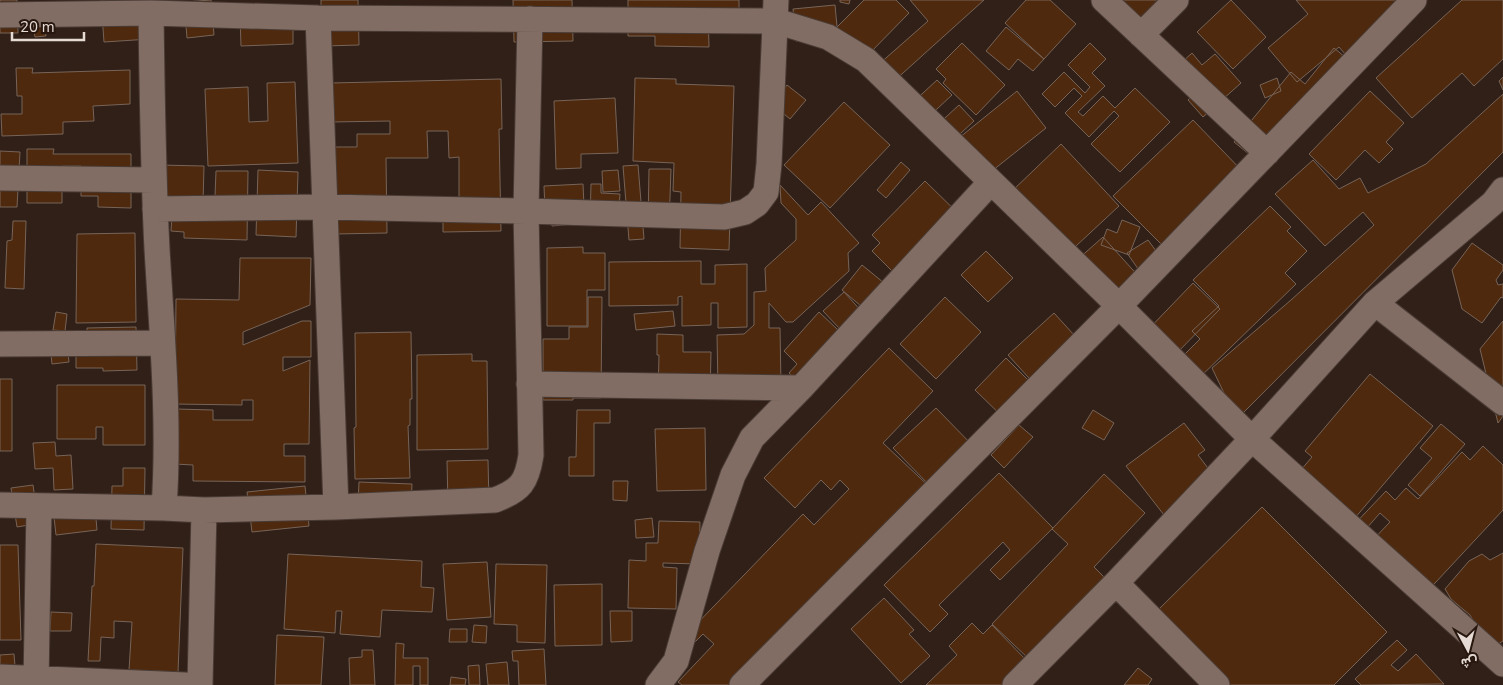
<svg xmlns="http://www.w3.org/2000/svg" width="1503" height="685" font-family="'Nunito Sans',Vazirmatn,sans-serif">
<style>
.building{fill:#4e290d;stroke:#776458}
.lines{fill:none;stroke-linecap:round;stroke-linejoin:round}
.street-casing{stroke:#493b35;stroke-width:27}
.street{stroke:#816d63;stroke-width:25}
</style>
<rect width="100%" height="100%" fill="#312018"/>
<path class="building" d="M0,0H17L18,33H0Z
M101,0H148L150,39L104,42Z
M211,0L214,35L187,38L184,2Z
M321,0H358L359,45L324,46V30H293V44L241,46L240,16L321,14Z
M513,0H572L573,41L514,42Z
M628,0H739V10H708L709,47L655,46V36H628Z
M840,0H850L849,4L840,2Z
M864,0H896L909,13L866,57L836,28Z
M910,0H984L893,82L878,65L928,21Z
M1026,0H1050L1076,24L1044,59L1005,23Z
M1114,0H1160L1137,23Z
M1231,0L1266,37L1233,69L1197,32Z
M1296,0H1423L1353,63L1339,47L1297,82L1268,48L1308,14Z
M1462,0H1503V59L1474,86L1462,73L1412,118L1376,78Z
M835,5L838,37L796,41L793,9Z
M44,19L46,36L35,37L32,21Z
M1006,27L1044,59L1033,71L1018,59L1009,70L986,51Z
M962,43L1005,85L976,115L943,83L946,79L936,69Z
M1090,43L1106,59L1092,73L1105,86L1078,112L1083,116L1103,96L1115,108L1135,88L1170,122L1120,172L1091,144L1119,116L1114,111L1089,137L1065,113L1082,96L1074,88L1055,107L1042,94L1064,72L1085,93L1090,87L1068,65Z
M1334,48L1351,62L1265,167L1234,142L1291,72L1305,84Z
M1192,53L1202,65L1215,54L1241,83L1203,117L1188,100L1190,98L1169,74Z
M16,68H33L32,73L130,70V104L93,106L94,121L63,122V134L2,136L1,114H22V96H17Z
M1503,77V90L1499,81Z
M635,78L676,79V84L734,86L729,250L680,248L681,192L673,191L674,163L633,161Z
M1277,78L1281,91L1265,98L1260,85Z
M501,79L502,129H499L501,231L443,232V210H459V157L449,158L448,131H427L428,158H386L387,233L335,234L333,147H357V134H390V121L331,122V83Z
M937,80L952,95L923,122L909,106Z
M295,82L298,163L208,166L205,89L248,87L249,122L268,121L267,83Z
M787,85L806,100L790,119L772,104Z
M1017,91L1046,128L978,182L949,146Z
M1370,91L1404,123L1386,142L1393,149L1379,163L1365,150L1336,180L1309,154Z
M1503,94V152L1243,413L1224,393L1212,368L1291,300L1374,225L1363,212L1325,246L1275,194L1313,160L1339,189L1360,178L1368,193L1426,164Z
M615,98L618,153L581,154V168L556,169L554,101Z
M844,102L890,145L830,208L784,165Z
M959,105L974,121L948,145L933,129Z
M1193,120L1247,176L1172,255L1113,196Z
M1061,144L1119,206L1061,260L1010,193Z
M27,149H54L53,154H131V208L98,207V196H81V166H62V203H27Z
M0,151L20,152L17,207H0Z
M901,162L910,170L886,198L877,190Z
M159,165L204,166L203,203L159,202Z
M638,165L644,239L629,240L623,166Z
M649,169H671L669,225H648Z
M258,170L298,172L296,237L256,235Z
M618,170L620,191L603,192L602,171Z
M216,171H248L247,240L184,238V232L171,231L172,215L215,196Z
M925,181L968,223L907,286L872,251L880,243L872,235Z
M583,184L584,206L575,224L552,226L551,210H545L544,186Z
M591,184H601V193L620,194L618,223L590,222Z
M780,185L808,215L821,202L859,243L848,253L849,271L793,322H786L769,303V328H780L781,386L718,388L717,335L744,334L754,325V292L766,291L765,268L796,240V219L781,203Z
M1270,206L1291,227L1287,231L1307,251L1285,273L1296,284L1196,381L1177,362L1200,339L1192,331L1219,306L1193,280Z
M1122,220L1140,227L1129,255L1101,245L1107,229L1117,233Z
M13,221H26L24,289L5,288L7,241L12,240Z
M135,233L136,322L76,323L77,234Z
M1103,237L1142,280L1116,303L1077,260Z
M1148,240L1164,262L1143,276L1127,253Z
M1472,243L1503,265V270L1496,280L1498,285L1503,284V298L1501,297L1482,323L1462,309L1452,270Z
M583,247V253H605V290H587V326H547V248Z
M986,251L1013,278L988,302L961,275Z
M240,258H311L310,305L243,332V345L302,321H311V357H283V371L310,360L309,444H284V456H305V482L193,481V465L175,464L176,409L213,410V420H253V400H242V405L175,404L176,299L239,300Z
M701,261V284H715V265L747,264V327L718,328V303H711V325L682,326V296L678,297V305L609,306V262Z
M862,265L900,296L880,322L842,290Z
M1193,283L1220,309L1169,361L1142,336Z
M844,292L874,325L854,344L823,311Z
M588,297H602L601,398H573V400H543V339H569V327H588Z
M945,297L981,332L936,379L900,344Z
M673,311L675,326L636,330L634,314Z
M56,312L67,314L65,331L53,330Z
M819,312L855,346L800,384L789,373L797,364L784,351Z
M1054,313L1084,346L1038,388L1008,355Z
M1503,321V416L1498,423L1480,349Z
M136,327L137,370L103,371V368H76V349L87,348V328Z
M411,332L412,399H410V425L408,426L410,478L355,479L354,428L356,427L355,333Z
M657,334L683,335V352H711L710,398L658,397L659,355H657Z
M67,344L69,362L52,364L50,346Z
M889,348L933,391L883,443L936,493L749,685H682L678,682L714,644L703,634L694,643L686,635L803,514L814,525L849,489L840,480L831,490L821,480L795,508L764,478Z
M472,354V361H487L488,449L417,450V355Z
M1006,358L1030,382L1006,420L975,390Z
M1370,374L1433,426L1343,532L1294,478L1312,457L1305,451Z
M0,379H12V451H0Z
M57,385H145V445H103V427H96V439H57Z
M936,408L978,451L936,492L893,448Z
M577,410H610V423H594V476H569V457H576Z
M1093,410L1114,423L1104,440L1082,428Z
M1184,423L1205,450L1198,455L1214,476L1164,515L1126,466Z
M1441,424L1465,444L1420,496L1408,485L1432,458L1420,448Z
M1019,425L1033,437L1004,468L991,455Z
M705,428L706,490L657,491L655,429Z
M55,442L56,456L71,455L73,489L54,490L53,468L35,469L33,443Z
M1483,446L1503,465V510L1422,597L1367,546L1390,522L1380,513L1358,538L1349,530L1386,491L1395,500L1406,488L1418,499L1462,452L1470,460Z
M488,460L489,504L448,506L447,461Z
M123,468H145L144,530L111,529L112,486H123Z
M999,473L1053,528L1000,580L990,570L1010,550L1003,542L939,605L948,614L930,632L884,585Z
M1104,474L1145,513L1094,567L1107,580L1030,660L992,624L1068,544L1052,529Z
M613,481H628L627,501L613,500Z
M359,482L412,484L411,505L358,503Z
M33,485L36,506L46,522L17,527L11,488Z
M305,486L309,526L252,532L247,492Z
M94,495L97,530L56,535L52,499Z
M1262,507L1387,632L1334,685H1213L1151,617Z
M652,518L654,537L636,538L635,520Z
M659,521L700,522L699,564L663,563V567L677,568L676,609L628,608L629,560L646,561V543H658Z
M96,544L183,548L178,672L129,670L132,622L114,621V638L101,637L100,661H88L92,586H94Z
M0,545H18L21,640H0Z
M1503,553V641L1495,646L1483,637L1470,615L1451,599L1445,589L1469,561L1482,554L1490,560Z
M288,554L422,561L421,587L434,588L432,612L382,610L380,637L340,634L342,611H336L335,633L284,629Z
M487,562L491,617L447,620L443,564Z
M496,564L547,565L545,643L517,642V625L494,624Z
M602,584V645L555,646L554,585Z
M884,598L914,630L909,634L930,656L901,683L851,629Z
M610,611H632V641L611,642Z
M51,612L72,613L71,631H50Z
M972,623L983,634L992,625L1030,664L1008,685H926L957,655L949,646Z
M474,625L487,626L486,643L472,642Z
M450,629H467V642H449Z
M277,635L324,637L321,685H275Z
M1397,640L1407,650L1391,665L1398,671L1416,654L1444,684L1361,685L1355,679Z
M396,643L404,644L403,658H428V685H420V666H413V685H395Z
M544,649L546,685H519L518,661H513L512,651Z
M362,650H373L375,685H350L349,658L362,657Z
M14,654L16,678L0,679V655Z
M507,662L509,685H488L486,664Z
M479,665L480,685H469L468,666Z
M1138,668L1152,679L1148,685H1124Z
M451,677L466,679L465,685H450Z"/>
<g class="lines">
<defs>
<path id="street" d="M1104,0L1267,153
M151,13C152,92 153,171 157,249C162,335 170,422 164,508L204,510L336,507
M0,15L151,13L318,18L776,21L828,37L866,60L1119,306L1252,439L1503,664
M318,18L336,507L495,500C521,490 527,482 531,455L526,211L530,19
M1141,35L1176,0
M0,178L154,180
M155,209L324,207L526,211L724,217L745,212L757,204L766,192L769,164L776,0
M1375,303L1503,403
M0,344L162,343
M529,384L801,388
M0,505L164,508
M1116,583L1217,685
M0,677L185,685
M36,685L39,506
M200,685L204,510
M658,685L676,661L707,551L733,475L752,438L801,388L991,182
M742,685L1119,306L1414,0
M1015,685L1116,583L1252,439L1375,303L1493,203L1503,190"/>
</defs>
<use href="#street" class="street-casing"/>
<use href="#street" class="street"/>
</g>
<g transform="translate(1468 650) rotate(173)" stroke="#27170e" stroke-width="4" paint-order="stroke">
<path d="M0-4L9 19L0 12L-9 19Z" fill="#e5dad4"/>
<text y="-8" font-size="14" font-weight="bold" text-anchor="middle" fill="#e5dad4">ش</text>
</g>
<path d="M12 32v8h72v-8" fill="none" stroke="#e5dad4" stroke-width="2.5"/>
<text x="20" y="32" font-size="15" fill="#e5dad4" stroke="#27170e" stroke-width="4" paint-order="stroke">20 m</text>
</svg>
